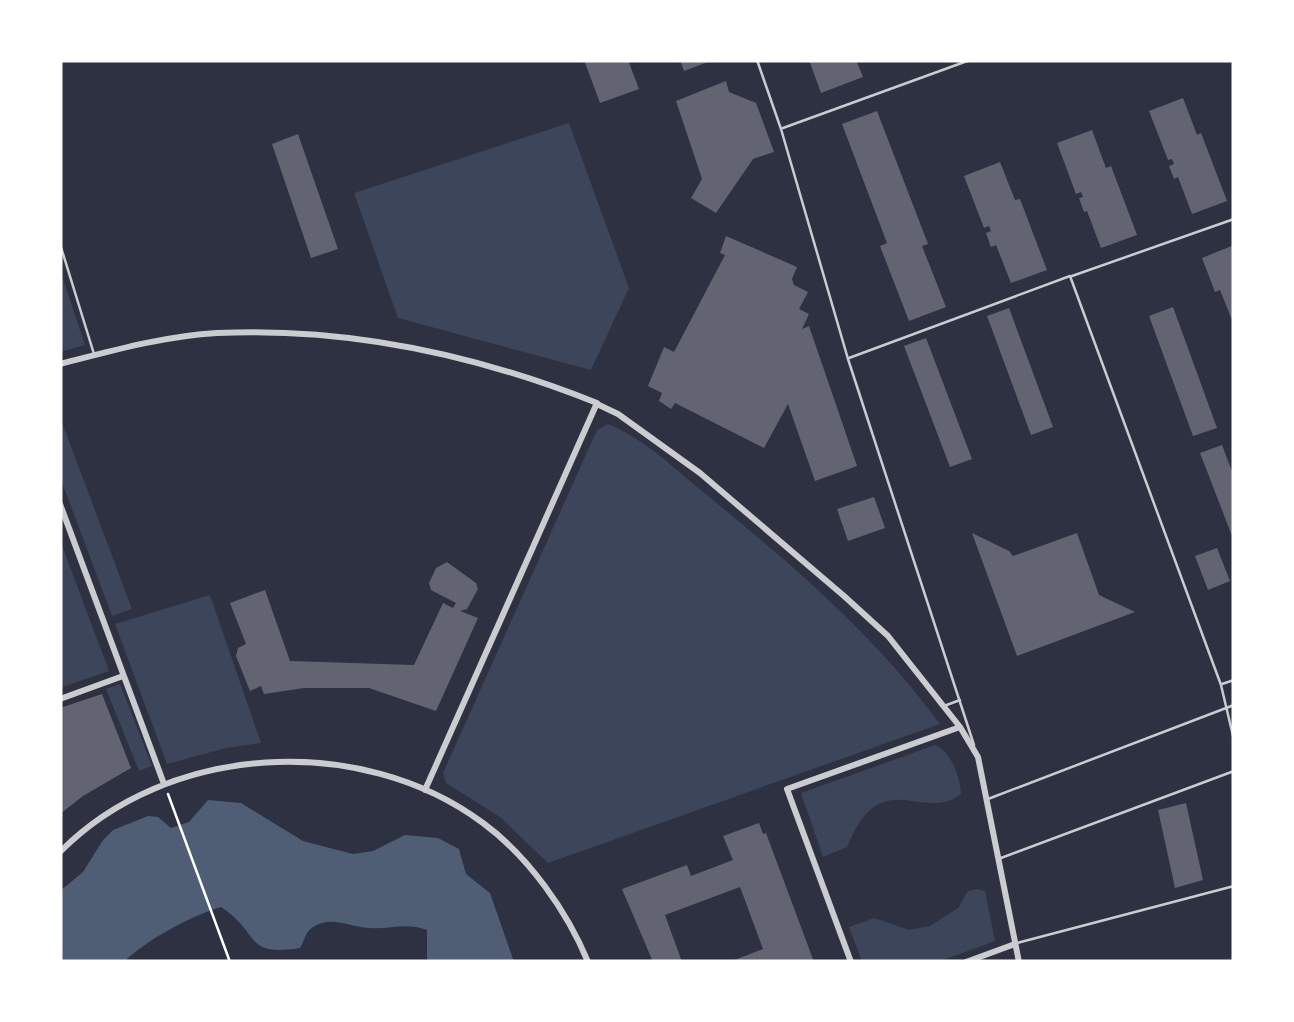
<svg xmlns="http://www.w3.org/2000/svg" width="1294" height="1022" font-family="'Titillium Web',sans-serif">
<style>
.green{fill:#3c4559}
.water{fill:#4f5d75}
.building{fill:#626471}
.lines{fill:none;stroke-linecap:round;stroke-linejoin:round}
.path{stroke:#fff;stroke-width:2.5}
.service{stroke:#caccd0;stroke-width:2.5}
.minor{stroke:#caccd0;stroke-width:6}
</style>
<rect width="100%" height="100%" fill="#2d3142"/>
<path class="green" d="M569,123L629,288L591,370L398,318L354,193Z
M60,270L85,345L60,352Z
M60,417L132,609L112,616L60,477Z
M608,424C645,439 676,470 707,495C791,564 875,635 940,724L548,863L500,817L446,783L443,773L597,430Z
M60,540L109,671L60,688Z
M210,595L261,743L226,748L167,764L115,624Z
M120,684L152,766L139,771L106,689Z
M935,745C951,751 960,777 961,794C921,824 882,762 847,847L823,857L801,793Z
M978,889L985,891L995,941L938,962H862L849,927L874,918L909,930L930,926L958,908L968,891Z"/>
<path class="water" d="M208,800L241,803L303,841L353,854L373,851L405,835L438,838L459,849L466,874L490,893L514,962H427V930C406,922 389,930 369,928C350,927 331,915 313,927C305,932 305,940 300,948C243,957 262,934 221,907C191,916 146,940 124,962H60V891L83,872L103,840L113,830L148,816L158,817L171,828L189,822Z"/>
<path class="building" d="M584,60H628L639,89L600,103Z
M680,60H713L684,71Z
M809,60H856L863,77L821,93Z
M726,81L729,92L756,103L774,152L753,159L716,213L691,198L702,179L676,101Z
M1183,98L1197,135L1201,133L1227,201L1192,214L1178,177L1174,179L1169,166L1174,164L1172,159L1168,160L1149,111Z
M877,111L928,244L922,246L946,307L909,321L880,246L887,243L842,124Z
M1092,130L1106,168L1111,166L1137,235L1101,248L1087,211L1084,212L1079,198L1083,197L1081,192L1076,194L1057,143Z
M298,134L338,249L311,258L272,144Z
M1000,162L1015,200L1020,199L1047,270L1011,283L996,245L991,247L986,233L991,231L989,226L984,228L964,176Z
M726,236L797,267L792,279L794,285L808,292L799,309L809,314L802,329L809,326L857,466L815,481L788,404L764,448L675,403L671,409L659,401L662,393L648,386L664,347L674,352L725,255L720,253Z
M1234,245V325L1220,290L1215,292L1202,258Z
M1173,307L1217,428L1193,436L1149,316Z
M1009,308L1053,427L1031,435L987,316Z
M926,338L972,459L950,467L904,346Z
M1222,445L1234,477V541L1200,453Z
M874,497L885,528L848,541L837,509Z
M972,533L1009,551L1013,556L1077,533L1099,595L1135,612L1017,656Z
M1217,548L1230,581L1208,590L1195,556Z
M447,562L476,583L478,589L467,609L460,611L478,618L436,711L369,688H304L264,694L261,686L250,691L236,656L238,648L246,644L230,603L265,590L290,661L414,665L443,603L453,608L456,603L431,590L429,583L436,568Z
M102,694L131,768L83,796L60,814V708Z
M1186,803L1203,880L1175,888L1158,810Z
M759,823L763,834L766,833L814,962H729L763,949L740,887L665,915L682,962H653L622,889L687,865L691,876L733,860L723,836Z"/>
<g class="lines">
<path class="path" d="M168,794L230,962"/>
<path class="service" d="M757,60L781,129L848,359L974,745
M783,128L970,60
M60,244L94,354
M1072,276L1234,219
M849,358L1070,276L1221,685L1234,740
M1222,684L1234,680
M944,706L960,700
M988,799L1234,705
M1001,858L1234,771
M1017,943L1234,886"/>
<path class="minor" d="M60,364C111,351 164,336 217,333C347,327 477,355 597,403L425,790
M597,404L618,414L700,473L844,596L888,636L960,727L978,757L1019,962
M60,504L164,784
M60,699L123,676
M60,852C167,743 361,732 483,823C528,856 567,911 588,962
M851,962L787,789L960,727
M966,962L1015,944"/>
</g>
<rect width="1294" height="1022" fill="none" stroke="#ffffff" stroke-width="125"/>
</svg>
